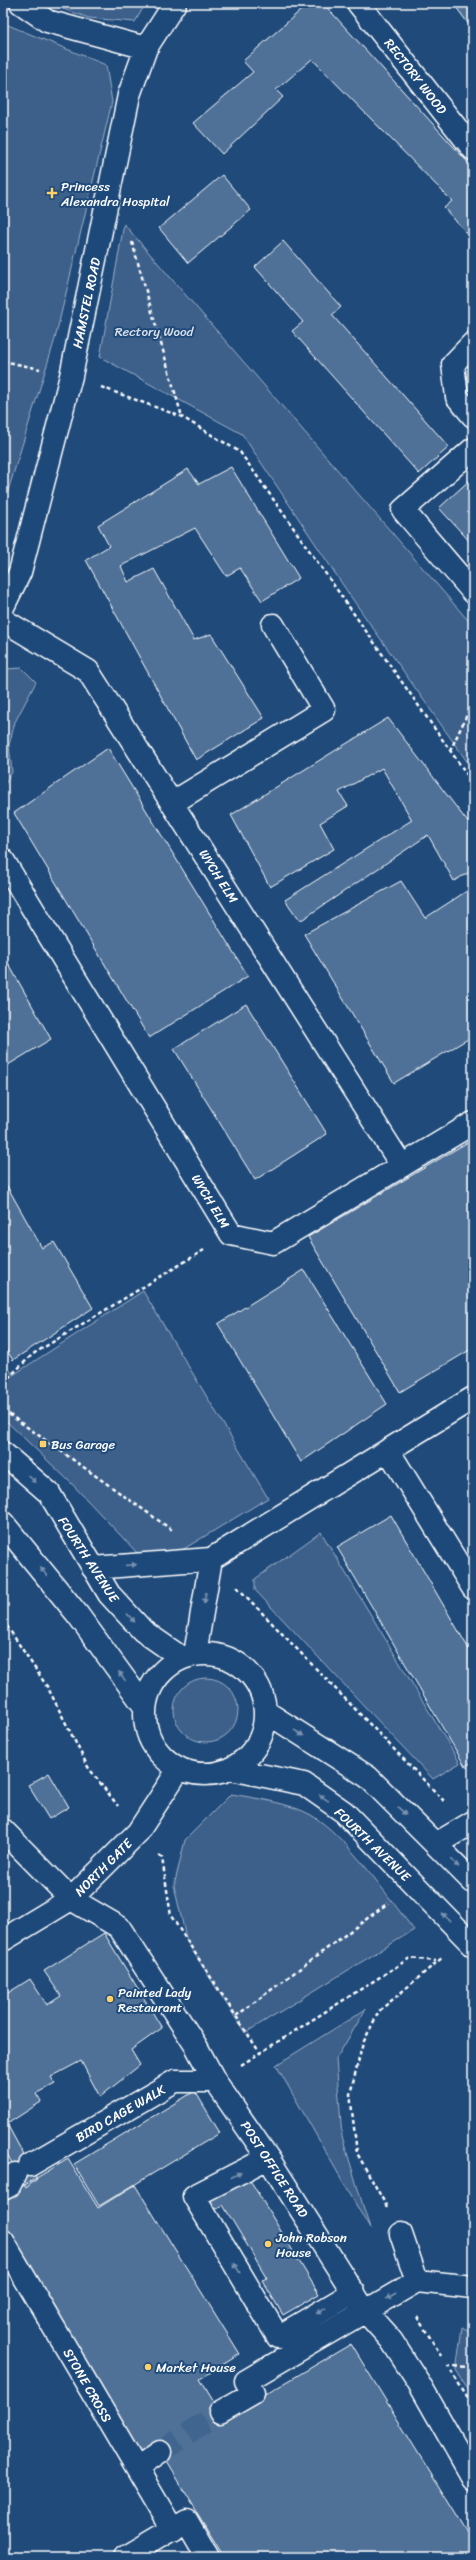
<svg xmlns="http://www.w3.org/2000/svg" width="476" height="2560" font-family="Sriracha,sans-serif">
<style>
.green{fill:#3c618b;stroke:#9eb0c5}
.building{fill:#507197;stroke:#fff}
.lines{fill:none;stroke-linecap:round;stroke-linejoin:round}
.minor-tunnel{stroke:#41658e;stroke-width:22;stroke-dasharray:22 11;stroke-linecap:butt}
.minor-casing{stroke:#fff;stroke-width:25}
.path{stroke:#fff;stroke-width:2.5;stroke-dasharray:4 3;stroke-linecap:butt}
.minor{stroke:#1f4a7a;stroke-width:22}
.oneway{fill:#7992af}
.poi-dot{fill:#ffd166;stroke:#1f4a7a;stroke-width:1.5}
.labels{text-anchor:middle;stroke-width:4;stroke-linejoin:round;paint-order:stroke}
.street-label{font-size:13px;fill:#fff;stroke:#1f4a7a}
.poi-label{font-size:13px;fill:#fff;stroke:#1f4a7a;text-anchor:start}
.park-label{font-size:13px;fill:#d8dfe8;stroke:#1f4a7a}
</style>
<rect width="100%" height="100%" fill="#1f4a7a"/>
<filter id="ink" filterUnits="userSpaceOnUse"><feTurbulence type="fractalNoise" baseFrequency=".025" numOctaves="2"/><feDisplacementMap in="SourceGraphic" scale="8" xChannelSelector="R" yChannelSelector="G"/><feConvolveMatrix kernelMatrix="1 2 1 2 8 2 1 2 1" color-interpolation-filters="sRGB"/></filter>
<g filter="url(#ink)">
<path class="green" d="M46,3H146L135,22L89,18Z
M3,23L106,65L112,102L55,339L3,507Z
M124,224L473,626V770L351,597L242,434L100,357Z
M22,668L36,682L15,722L9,745L12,772L3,788V673L5,669Z
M143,1291L268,1498L182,1550L140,1556L71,1483L3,1418V1359L13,1375Z
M321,1532L460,1763L433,1779L255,1590V1579Z
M174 1710a32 32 0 1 1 64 0a32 32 0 1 1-64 0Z
M231,1794C255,1798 290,1803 311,1815C347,1836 388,1897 414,1930L245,2033L187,1942L174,1886L185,1840Z
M366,2009L336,2059L342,2136L370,2229L276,2065Z
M462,2328L473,2334V2397L456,2370Z"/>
<path class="building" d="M309,3H323L473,168V240L444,208L452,201L312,59L276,90L283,97L222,154L193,123L253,72L243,61Z
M453,3H473V30Z
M222,175L251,210L188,263L159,228Z
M283,241L341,307L332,315L449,447L419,474L292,331L303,322L255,267Z
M231,467L299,578L262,601L240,568L226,576L195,528L121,566L128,582L154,569L194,640L211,634L264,718L196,760L86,560L109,546L98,525L188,469L199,484Z
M473,477V545L439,508Z
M388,718L473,829V870L454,881L428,835L300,921L285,900L412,820L382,768L339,792L348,806L320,823L334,849L270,887L231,815Z
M108,748L248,976L149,1038L14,813Z
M401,881L425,918L473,887V1036L394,1083L304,934Z
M3,954L51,1039L3,1068Z
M246,1004L327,1134L255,1180L174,1049Z
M473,1139V1348L400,1392L308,1237Z
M3,1179L42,1248L54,1242L93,1308L13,1360L3,1345Z
M304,1270L387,1404L301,1462L218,1324Z
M391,1515L473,1656V1762L465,1766L337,1547Z
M49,1773L69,1807L49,1819L28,1785Z
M104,1933L162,2028L131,2050L140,2065L100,2097L81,2061L51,2077L55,2084L36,2094L41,2102L7,2124L37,2179L26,2188L3,2147V1996L30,1979L47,2005L61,1996L44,1971Z
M195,2091L220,2133L99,2206L74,2164Z
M68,2159L98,2208L135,2185L240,2354L200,2379L224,2419L351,2344L473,2542V2557H224L160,2452L136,2467L3,2248V2198Z
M247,2175L319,2294L283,2315L262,2280L267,2278L223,2205L213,2211L206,2200Z"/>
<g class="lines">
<path class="minor-tunnel" d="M160,2452L220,2412"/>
<defs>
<path id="minor" d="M21,3L47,21L146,48
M358,3L473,149
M473,343L453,364L457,397L473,416
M473,449L403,510L473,592
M3,607L20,572L71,376L129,95L146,48L175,3
M3,620L88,671L402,1166
M172,803L324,710L273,625
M3,860L231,1234L273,1243L473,1123
M388,1450L473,1588
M3,1453L49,1493L109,1594L143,1631L182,1658
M3,1523L78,1615L145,1707
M93,1568L211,1559L473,1398
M145 1714a60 60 0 1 1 120 0a60 60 0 1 1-120 0Z
M195,1654L211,1559
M266,1712L368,1777L473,1882
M231,1769L304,1784L344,1812L473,1945
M3,1830L71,1899L119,1927L196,2046L215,2081L268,2158L365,2311L391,2340L419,2383L473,2478
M436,1844L473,1822
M3,1940L71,1899L138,1832L179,1769
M268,2158L194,2196L278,2337L354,2292
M30,2165L175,2081H215
M3,2189L9,2186L15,2174
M401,2234L417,2281
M3,2241L173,2530
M220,2412L253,2393L246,2381L417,2281L473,2287
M137,2468L160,2452
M126,2557L187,2521L208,2557"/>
</defs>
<use href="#minor" class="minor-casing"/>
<path class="path" d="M132,242L182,417
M3,361L40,369
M101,387L182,417L240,452L473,783
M450,751L473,702
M3,1383L33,1354L204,1250
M3,1410L172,1530
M237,1587L445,1802
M3,1620L48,1688L88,1767L118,1806
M159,1856L162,1858L171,1916L260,2053
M236,2016L388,1903
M241,2065L410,1958L436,1961
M387,2207L357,2153L350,2094L363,2043L379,2011L443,1957
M417,2317L441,2355
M447,2366L473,2367
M451,2371L473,2407"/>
<use href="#minor" class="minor"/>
</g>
<defs><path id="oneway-solid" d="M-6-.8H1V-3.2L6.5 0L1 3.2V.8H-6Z"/></defs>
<g class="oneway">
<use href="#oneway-solid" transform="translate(32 1479) rotate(42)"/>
<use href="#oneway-solid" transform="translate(131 1565) rotate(-4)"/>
<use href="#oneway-solid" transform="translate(44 1572) rotate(-128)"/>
<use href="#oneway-solid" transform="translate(205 1598) rotate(99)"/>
<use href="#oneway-solid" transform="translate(131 1618) rotate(47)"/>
<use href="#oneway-solid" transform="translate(122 1676) rotate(-126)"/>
<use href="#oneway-solid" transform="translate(299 1733) rotate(32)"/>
<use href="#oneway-solid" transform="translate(324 1798) rotate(-145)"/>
<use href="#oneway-solid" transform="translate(402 1811) rotate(44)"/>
<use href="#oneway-solid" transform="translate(455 1863) rotate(46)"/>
<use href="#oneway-solid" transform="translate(446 1917) rotate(-134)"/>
<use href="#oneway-solid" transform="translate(236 2175) rotate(-28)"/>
<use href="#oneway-solid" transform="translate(237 2268) rotate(-121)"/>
<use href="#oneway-solid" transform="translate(391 2296) rotate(150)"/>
<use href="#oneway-solid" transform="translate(321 2311) rotate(149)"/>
</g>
</g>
<g class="poi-dot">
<path d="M50 187h4v4h4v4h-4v4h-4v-4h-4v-4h4z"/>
<rect x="39" y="1440" width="8" height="8" rx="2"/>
<circle cx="110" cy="1999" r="4"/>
<circle cx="268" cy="2244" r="4"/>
<circle cx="148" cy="2367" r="4"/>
</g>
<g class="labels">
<g class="street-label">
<text transform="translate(416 76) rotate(52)" y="5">RECTORY WOOD</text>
<text transform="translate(86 303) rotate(-78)" y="5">HAMSTEL ROAD</text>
<text transform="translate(219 876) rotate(58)" y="5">WYCH ELM</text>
<text transform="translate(211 1201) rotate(59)" y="5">WYCH ELM</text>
<text transform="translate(89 1559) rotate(57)" y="5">FOURTH AVENUE</text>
<text transform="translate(373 1844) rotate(44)" y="5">FOURTH AVENUE</text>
<text transform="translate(103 1867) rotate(-45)" y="5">NORTH GATE</text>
<text transform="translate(120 2113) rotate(-30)" y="5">BIRD CAGE WALK</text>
<text transform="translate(275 2169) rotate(57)" y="5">POST OFFICE ROAD</text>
<text transform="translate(88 2385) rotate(60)" y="5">STONE CROSS</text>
</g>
<g class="poi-label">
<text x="61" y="191">Princess<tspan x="61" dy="15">Alexandra Hospital</tspan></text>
<text x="51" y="1449">Bus Garage</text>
<text x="118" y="1997">Painted Lady<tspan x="118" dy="15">Restaurant</tspan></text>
<text x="276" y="2242">John Robson<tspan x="276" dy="15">House</tspan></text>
<text x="156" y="2372">Market House</text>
</g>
<g class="park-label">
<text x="154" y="336">Rectory Wood</text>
</g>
</g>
<rect width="476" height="2560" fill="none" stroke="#1f4a7a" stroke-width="16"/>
<rect x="8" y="8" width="460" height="2544" fill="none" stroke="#fff" stroke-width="1.5" filter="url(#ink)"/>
</svg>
